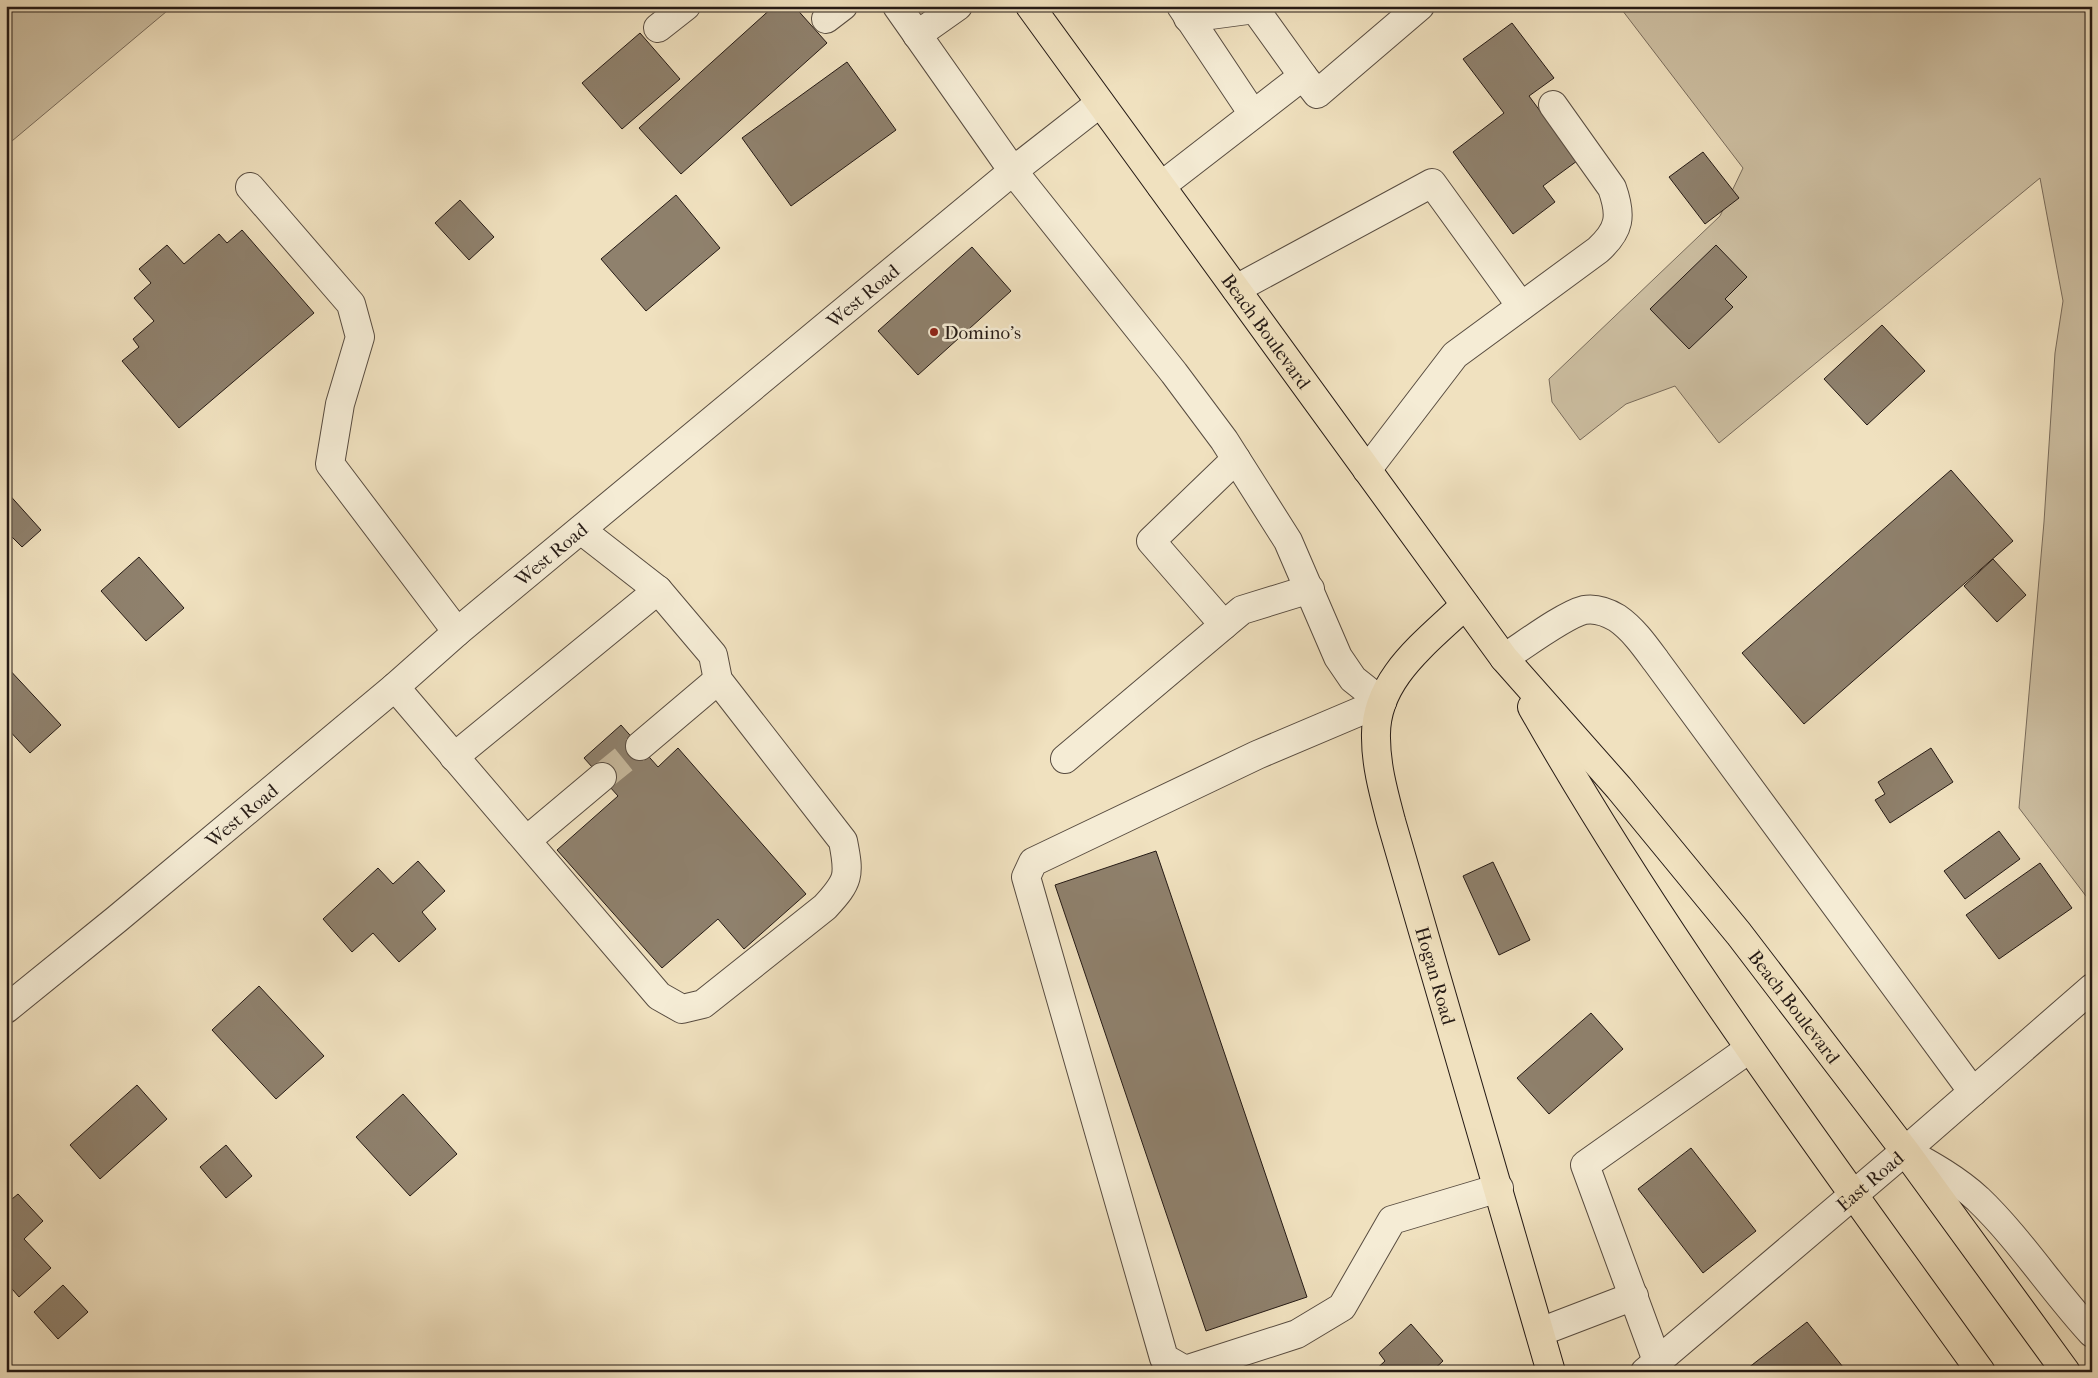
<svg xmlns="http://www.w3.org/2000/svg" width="2098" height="1378" font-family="'IM FELL French Canon',serif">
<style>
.green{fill:#cdbfa2;stroke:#796c5c}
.building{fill:#8f816d;stroke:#251a15}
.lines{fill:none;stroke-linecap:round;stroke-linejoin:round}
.minor-tunnel{stroke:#c7b99d;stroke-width:28;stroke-dasharray:28 14;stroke-linecap:butt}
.minor-casing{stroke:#584c40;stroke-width:30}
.major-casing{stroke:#251a15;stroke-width:30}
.highway-casing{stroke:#251a15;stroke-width:30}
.minor{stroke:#f5ecd5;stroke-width:28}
.major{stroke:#f0e1bf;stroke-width:28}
.highway{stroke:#f0e1bf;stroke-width:28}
.poi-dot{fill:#8f2418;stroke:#f5ecd5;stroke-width:2}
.labels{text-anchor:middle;stroke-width:5;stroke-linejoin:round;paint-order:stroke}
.street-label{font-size:19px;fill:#251a15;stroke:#f5ecd5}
.poi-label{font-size:19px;fill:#251a15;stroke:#f5ecd5;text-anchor:start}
</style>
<rect width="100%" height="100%" fill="#f0e1bf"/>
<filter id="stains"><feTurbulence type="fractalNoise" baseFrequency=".004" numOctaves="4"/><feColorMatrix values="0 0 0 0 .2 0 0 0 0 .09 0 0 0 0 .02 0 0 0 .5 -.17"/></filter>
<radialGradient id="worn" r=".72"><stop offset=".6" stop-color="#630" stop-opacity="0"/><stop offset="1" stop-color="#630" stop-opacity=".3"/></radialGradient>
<path class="green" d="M6,6H173L6,146Z
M1619,6H2092V904L2019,808L2044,522L2055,353L2063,301L2040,178L1719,443L1675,386L1626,404L1580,440L1552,402L1549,379L1720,216L1743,168Z"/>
<path class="building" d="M774,6H794L827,43L681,174L639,128Z
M1512,23L1554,78L1529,96L1577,161L1543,186L1555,202L1513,234L1453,152L1504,113L1463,59Z
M640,33L680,79L622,129L582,83Z
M847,62L896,130L791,206L742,138Z
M1703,152L1739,198L1705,224L1669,177Z
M676,195L720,248L646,311L601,259Z
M460,200L494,237L469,260L435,223Z
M242,230L314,313L179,428L122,361L139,347L133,339L154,321L134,298L151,283L139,269L167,245L184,264L219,234L227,243Z
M1716,245L1747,277L1725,299L1733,307L1689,349L1650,309Z
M972,247L1011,291L918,375L878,331Z
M1882,325L1925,371L1867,425L1824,379Z
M1951,470L2013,541L1804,724L1742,653Z
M6,491L41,530L22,547L6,531Z
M139,557L184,608L146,641L101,591Z
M1993,559L2026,595L1997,622L1964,586Z
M6,666L61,725L30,753L6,727Z
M621,725L658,767L678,748L806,894L744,949L718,919L662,968L557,850L618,796L584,758Z
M1931,748L1953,782L1890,823L1875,800L1885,794L1878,782Z
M1999,831L2020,859L1965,899L1944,871Z
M1156,851L1307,1297L1206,1331L1055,885Z
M418,861L445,891L422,912L436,929L399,962L373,933L352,952L323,919L378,868L393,884Z
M1493,862L1530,940L1499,955L1463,876Z
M2040,863L2072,908L1999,959L1966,915Z
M259,986L324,1056L276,1099L212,1030Z
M1591,1013L1623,1049L1549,1114L1517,1078Z
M137,1085L167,1119L100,1179L70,1145Z
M403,1094L457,1154L410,1196L356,1137Z
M226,1145L252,1176L226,1198L200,1167Z
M1691,1148L1756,1231L1703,1273L1638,1189Z
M18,1194L43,1221L24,1239L51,1268L19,1297L6,1282V1204Z
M63,1285L88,1312L58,1339L34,1312Z
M1807,1322L1847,1372H1743Z
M1411,1324L1443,1361L1431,1372H1373L1385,1361L1379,1353Z"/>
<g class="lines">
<path class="minor-tunnel" d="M602,777L640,746"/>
<defs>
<g id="minor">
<path d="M897,6L1013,171L1174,373L1224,440L1288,541L1338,657L1353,679L1382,702"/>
<path d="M1181,6L1253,114"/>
<path d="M1255,9L1303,76"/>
<path d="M1188,18L1255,9L1258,6"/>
<path d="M826,19L843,6"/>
<path d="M658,28L686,6"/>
<path d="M917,35L958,6"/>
<path d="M1161,186L1303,76L1317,94L1420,6"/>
<path d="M250,187L351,304L360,337L340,404L330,464L457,632"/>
<path d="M1236,289L1432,183L1521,306"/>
<path d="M1236,459L1151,541L1224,625L1242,610L1310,589"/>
<path d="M1367,470L1455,355L1598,250C1620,230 1622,216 1612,188L1553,105"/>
<path d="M1504,658C1523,646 1564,615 1584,610C1595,608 1607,612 1617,618C1633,629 1645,646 1656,661L1973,1092"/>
<path d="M395,687L659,996L682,1009L703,1004L825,907C849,881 850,876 843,841L718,680L713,655L658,590L581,530"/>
<path d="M1382,702L1257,755L1033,862L1026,877L1164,1358L1185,1370L1297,1334L1342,1307L1392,1220L1499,1188"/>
<path d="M640,746L718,680"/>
<path d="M454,757L658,590"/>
<path d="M1065,759L1224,625"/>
<path d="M527,840L602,777"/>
<path id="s1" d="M6,1009L117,919L395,687L457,632L1013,171L1100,103"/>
<path d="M1905,1151C1931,1165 1956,1179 1978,1199C2019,1238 2053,1291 2092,1333"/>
<path d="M1540,1332L1634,1296"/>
<path d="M1657,1361L1585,1165L1749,1049"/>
<path id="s2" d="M1645,1372L1905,1151L2092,988"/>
</g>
<g id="major">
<path id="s3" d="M1465,605C1427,642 1374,679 1376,738C1376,766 1384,794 1391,821L1551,1372"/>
</g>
<g id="highway">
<path id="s4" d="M1030,6L1504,658L1619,788L1739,934L1905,1151L2066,1372"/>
<path d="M1532,707C1664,940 1825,1154 1981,1372"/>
</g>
</defs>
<use href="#minor" class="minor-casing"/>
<use href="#major" class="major-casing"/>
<use href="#highway" class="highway-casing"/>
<use href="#minor" class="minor"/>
<use href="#major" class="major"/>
<use href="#highway" class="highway"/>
</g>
<circle class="poi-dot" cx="934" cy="332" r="5"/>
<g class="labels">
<g class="street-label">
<text dy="7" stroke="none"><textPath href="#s1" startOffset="1115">West Road</textPath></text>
<text dy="7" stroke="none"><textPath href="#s4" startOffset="402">Beach Boulevard</textPath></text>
<text dy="7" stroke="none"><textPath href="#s1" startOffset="710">West Road</textPath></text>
<text dy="7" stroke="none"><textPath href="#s1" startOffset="305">West Road</textPath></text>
<text dy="7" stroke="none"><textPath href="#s3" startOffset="411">Hogan Road</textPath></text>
<text dy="7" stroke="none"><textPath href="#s4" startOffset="1260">Beach Boulevard</textPath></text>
<text dy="7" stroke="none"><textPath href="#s2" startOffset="295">East Road</textPath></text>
</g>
<g class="poi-label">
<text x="944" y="339">Domino's</text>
</g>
</g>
<rect width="2098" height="1378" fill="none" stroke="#f0e1bf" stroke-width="25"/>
<rect x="8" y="8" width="2083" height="1363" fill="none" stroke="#251a15" stroke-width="2.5"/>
<rect x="12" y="12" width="2073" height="1353" fill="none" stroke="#251a15"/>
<rect width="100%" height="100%" filter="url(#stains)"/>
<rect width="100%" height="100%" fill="url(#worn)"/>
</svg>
